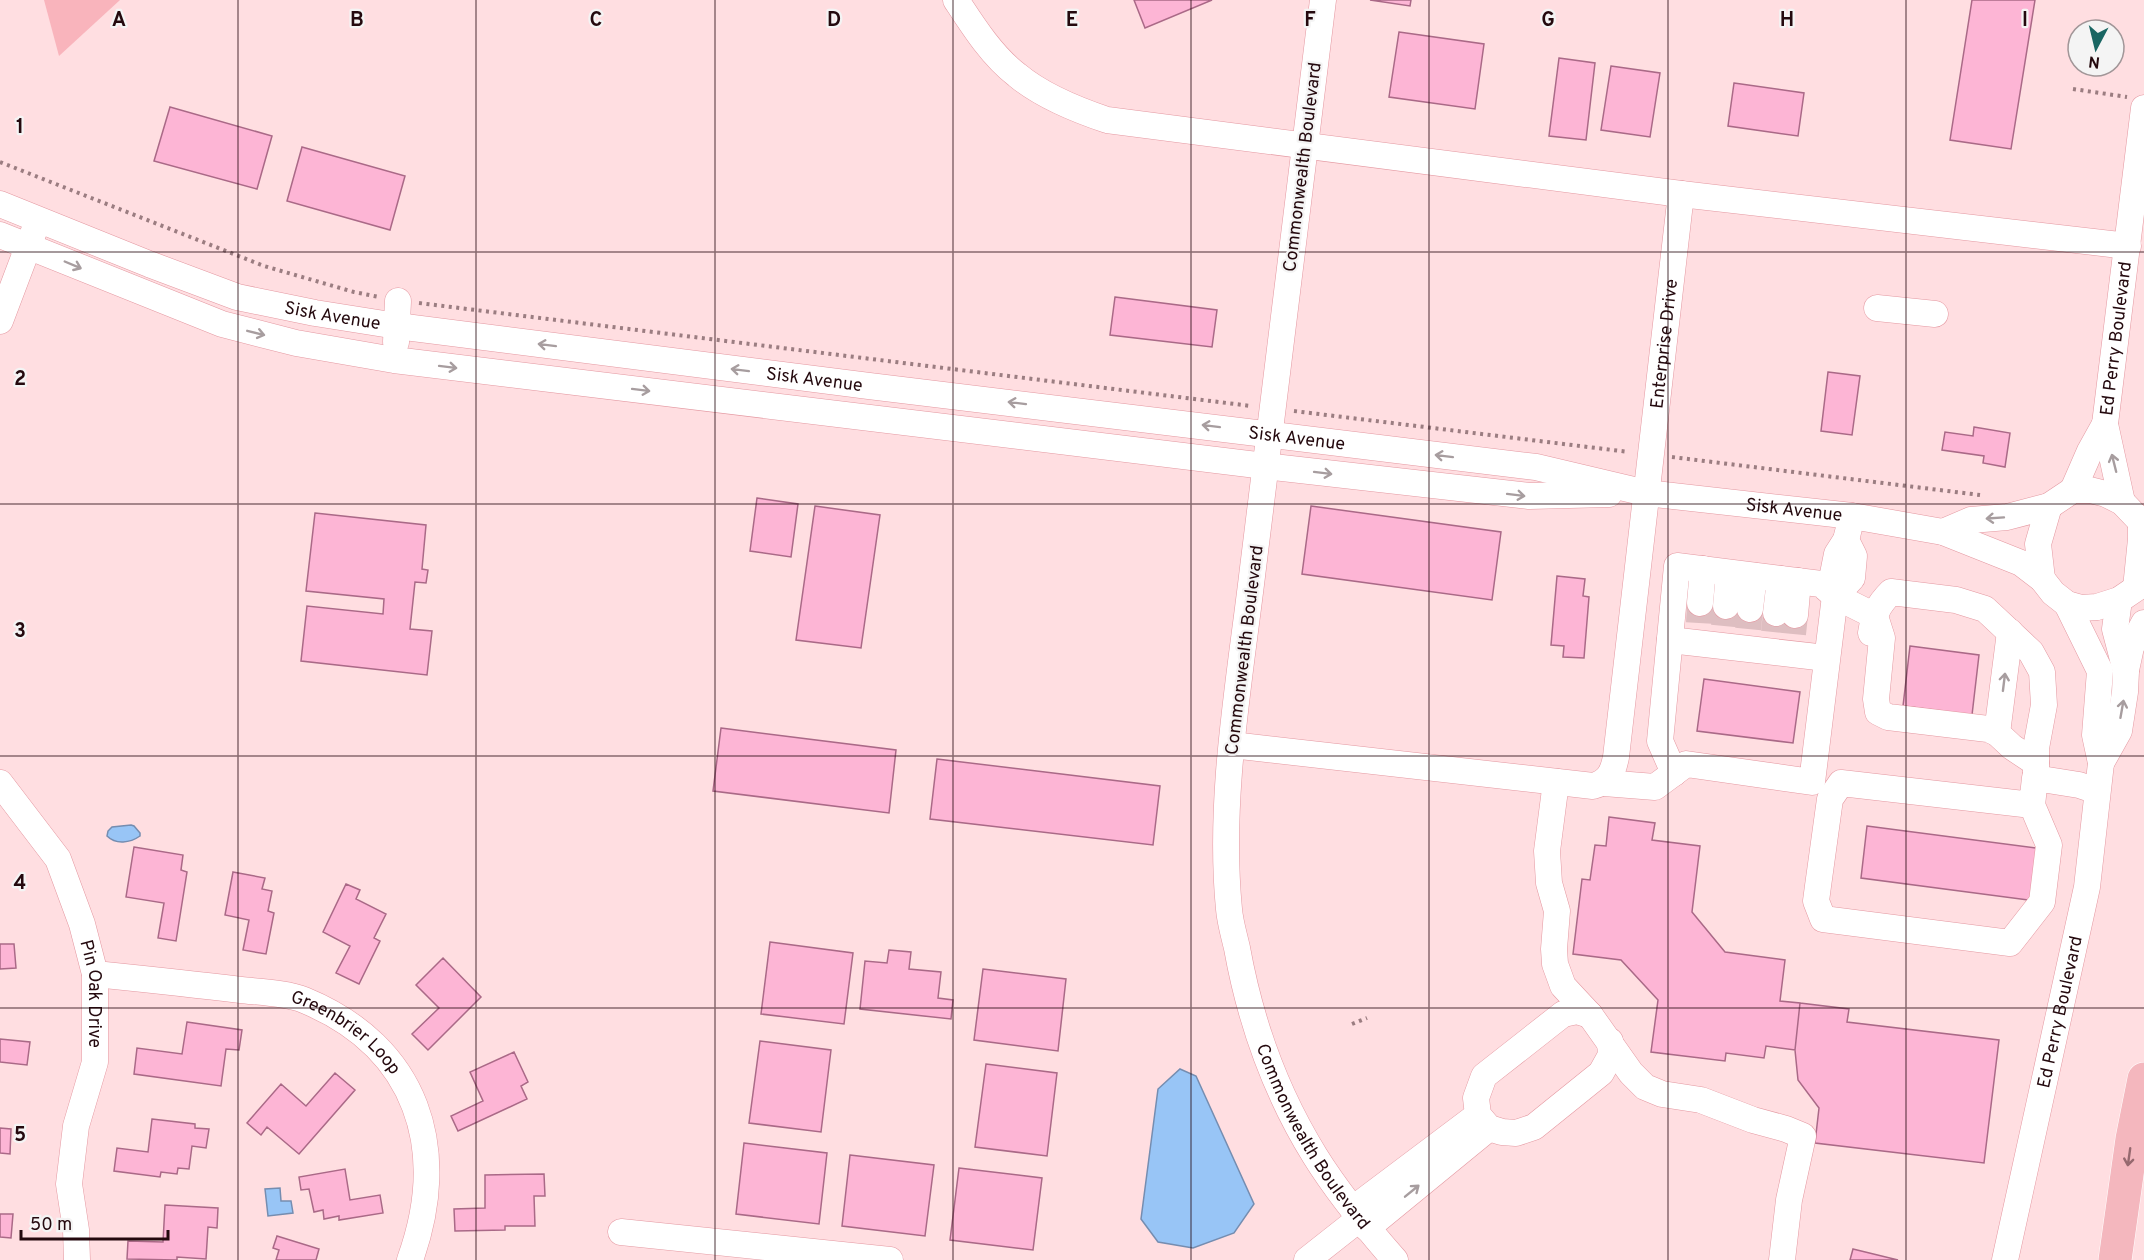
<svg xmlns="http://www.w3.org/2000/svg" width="2144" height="1260" font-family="Overpass,sans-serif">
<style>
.green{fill:#f9b4bc}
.water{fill:#98c5f6;stroke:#758db0;stroke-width:1.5}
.building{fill:#fdb5d5;stroke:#aa6987;stroke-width:1.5}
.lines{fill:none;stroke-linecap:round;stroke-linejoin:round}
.minor-tunnel{stroke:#debec1;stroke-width:26;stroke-dasharray:26 13;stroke-linecap:butt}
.minor-casing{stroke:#e498a1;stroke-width:27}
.highway-casing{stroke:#fff;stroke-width:34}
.path{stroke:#9b7d81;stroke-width:4;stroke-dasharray:3 4.5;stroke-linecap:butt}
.minor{stroke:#fff;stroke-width:26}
.highway{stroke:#f4b7be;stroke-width:33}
.oneway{stroke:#a79d9f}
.oneway2{stroke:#96696f}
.grid{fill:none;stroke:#24090e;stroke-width:1.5;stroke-opacity:0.55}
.labels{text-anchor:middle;stroke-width:4.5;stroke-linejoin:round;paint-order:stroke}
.street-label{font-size:18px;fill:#24090e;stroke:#f4f4f4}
.grid-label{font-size:20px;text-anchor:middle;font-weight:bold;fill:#24090e;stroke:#f4f4f4;stroke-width:4.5;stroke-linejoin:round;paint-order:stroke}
</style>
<rect width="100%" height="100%" fill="#ffdee1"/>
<path class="green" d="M44,0H120L59,56Z"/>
<path class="water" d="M131,825L134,826L140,833V836C130,843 116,845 107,836L108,831L112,827Z
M1180,1069L1196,1076L1254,1204L1234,1233L1193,1248L1158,1242L1141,1219L1158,1089Z
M280,1188L281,1201H291L293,1213L268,1216L265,1189Z"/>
<path class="building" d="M1134,0H1212L1145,28Z
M1370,0H1411L1410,6Z
M1972,0H2035L2011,149L1950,140Z
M1399,32L1484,44L1475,109L1389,97Z
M1559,58L1595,63L1586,140L1549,136Z
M1611,66L1660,73L1650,137L1601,130Z
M1734,83L1804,93L1798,136L1728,126Z
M170,107L272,136L257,189L154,161Z
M302,147L405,176L390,230L287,201Z
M1115,297L1217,310L1212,347L1110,335Z
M1828,372L1860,376L1852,435L1821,431Z
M1974,427L2010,433L2005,467L1983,463L1984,456L1942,450L1945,432L1973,436Z
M757,498L798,504L791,557L750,551Z
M815,506L880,515L861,648L796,640Z
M1311,506L1501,532L1492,600L1302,574Z
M315,513L426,525L422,569L428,570L426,583L415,582L410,629L432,631L427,675L301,661L307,606L383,614L384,599L306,591Z
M1557,576L1585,579L1583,596L1589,597L1584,658L1563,657L1564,646L1551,645Z
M1910,646L1979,655L1972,715L1903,706Z
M1704,679L1800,692L1793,743L1697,731Z
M721,728L896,750L889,813L713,791Z
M937,759L1160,786L1153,845L930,819Z
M1609,817L1655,823L1652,840L1700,846L1692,912L1725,952L1785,960L1780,1001L1800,1003L1795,1050L1766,1046L1764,1058L1726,1053L1725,1061L1651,1052L1658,1000L1621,960L1573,954L1582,879L1590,880L1595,845L1606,846Z
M1867,826L2043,849L2036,901L1861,878Z
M134,847L183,855L181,870L187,872L176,941L158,938L164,903L126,897Z
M233,872L265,878L262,889L272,891L268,911L274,913L266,954L243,950L249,920L225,915Z
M346,884L360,890L356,899L386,914L374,938L380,941L359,984L336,973L350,946L323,932Z
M770,942L853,953L844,1024L761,1014Z
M0,944H14L16,968L0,969Z
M889,950L911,952L909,969L941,972L938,998L953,1000L951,1019L860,1009L865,961L887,963Z
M443,958L481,997L428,1050L412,1034L439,1008L416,985Z
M983,969L1066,979L1058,1051L974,1040Z
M1800,1003L1849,1009L1847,1022L1999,1040L1984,1163L1815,1143L1819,1108L1798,1080L1795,1050Z
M187,1022L242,1030L239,1050L226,1049L221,1086L134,1074L137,1048L182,1054Z
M0,1039L30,1042L27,1065L0,1062Z
M760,1041L831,1050L821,1132L749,1123Z
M514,1052L528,1082L521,1086L527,1099L458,1131L451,1116L483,1101L470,1072Z
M986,1064L1057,1073L1047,1156L975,1147Z
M335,1073L355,1090L299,1154L267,1127L261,1135L247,1123L281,1084L306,1106Z
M152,1119L195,1124V1128L209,1129L206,1148L192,1146L189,1169L178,1168L177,1174L161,1172L160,1177L114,1171L117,1148L148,1152Z
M0,1128L11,1129L10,1154L0,1153Z
M744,1143L827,1153L819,1224L736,1214Z
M850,1155L934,1165L925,1236L842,1226Z
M959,1168L1042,1178L1033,1250L950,1240Z
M345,1169L350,1200L380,1195L383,1213L339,1220V1216L324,1219L323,1210L314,1212L309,1189L301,1190L299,1177Z
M544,1174L545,1196H534L535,1226H505V1230L455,1231L454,1209L485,1208V1175Z
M165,1205L218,1208L217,1228L208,1227L206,1259L177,1257V1260L127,1259L128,1241L163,1242Z
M0,1214H13L11,1238L0,1237Z
M277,1236L319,1249L316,1260H276L279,1250L273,1248Z
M1853,1249L1898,1260H1850Z"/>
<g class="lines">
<path class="minor-tunnel" d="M1699,623L1700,603
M1724,626L1726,606
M1748,629L1750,609
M1774,632L1776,613
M1793,634L1795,615"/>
<defs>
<g id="minor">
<path d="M956,0C973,26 992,56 1017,75C1042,96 1077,110 1107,120L1681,194L2128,246"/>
<path id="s1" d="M1323,0C1300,189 1276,379 1253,568C1240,679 1218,797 1229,909C1230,922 1234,935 1237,948C1250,1020 1276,1093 1315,1156C1338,1193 1366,1227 1395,1260"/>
<path id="s2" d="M0,204L149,264L237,297L315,313L397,326L869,386L1536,467L1646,493L1852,516L1943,532L2021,563L2042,579L2053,593L2067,604L2081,608L2097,607L2119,600L2144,583"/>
<path d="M0,235L222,324L296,343L394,360L1265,466L1529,496L1609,494"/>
<path d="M1877,308L1935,314"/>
<path d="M0,321L34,231"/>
<path d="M396,342L398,301"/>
<path d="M2073,490L2090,451L2105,424"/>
<path id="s3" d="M2122,502L2105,424L2144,108"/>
<path d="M1943,532L1971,520L2007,517L2049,506L2073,490H2090L2106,494L2122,502L2144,525"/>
<path d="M2042,579L2038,544L2049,506"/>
<path d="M2136,588L2141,539V523"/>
<path d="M1835,596L1852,578L1854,556L1846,540"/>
<path d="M1700,603L1703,569"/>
<path d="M1726,606L1729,573"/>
<path d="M1750,609L1754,576"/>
<path d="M1776,613L1780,579"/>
<path d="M1795,615L1798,581"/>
<path d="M1871,633C1874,614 1878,605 1891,592L1956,600L1985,609L2031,652L2042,672L2044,705L2036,748V775"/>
<path d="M1670,640L1826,658"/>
<path d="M2126,670L2131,647L2144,623"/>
<path d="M1997,733L2010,632"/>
<path id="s4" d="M1232,745L1593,786C1608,782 1613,773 1616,757L1681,194"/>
<path d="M2101,763L2119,731L2125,692L2126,671L2115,629L2119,600"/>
<path d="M1674,773L1660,741L1677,566L1821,584L1835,596L1875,616L1882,638L1876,699L1878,712L1888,717L1988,729L1997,733L2012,747L2036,763"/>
<path d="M1556,782L1547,851L1549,883L1557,911L1554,949L1555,964L1563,986L1590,1015L1631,1073L1645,1087L1662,1094L1701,1100L1753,1120L1786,1129L1803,1136L1789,1200L1782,1260"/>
<path id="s5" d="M0,783L58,859L82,924L95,974V1062L76,1126L69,1184L76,1230L77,1260"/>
<path d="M1604,783L1655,787L1686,764L1812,782L1835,596L1833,574L1837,554L1846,540L1852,516"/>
<path d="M2032,805L2049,845L2042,902L2010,943L1823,919L1816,901L1818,886L1830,799L1841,783L2032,805L2035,778L2079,785L2097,791"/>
<path id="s6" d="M95,974C144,979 192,984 241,990C259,992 287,993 304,1000C418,1047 450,1149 410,1260"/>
<path d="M1590,1015L1577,1011L1563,1014L1484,1076L1476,1098L1478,1115L1489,1128L1502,1132L1516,1133L1534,1127L1601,1073L1611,1055L1610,1041"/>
<path d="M1353,1209L1478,1115"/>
<path d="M1367,1228L1489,1128"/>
<path d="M621,1232L890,1260"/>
<path d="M1307,1260L1359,1219"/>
<path id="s7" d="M2005,1260L2087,887L2101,763L2095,735L2100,671L2067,604"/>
</g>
<path id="highway" d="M2115,1260L2132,1139L2144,1079"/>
</defs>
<use href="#minor" class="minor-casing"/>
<use href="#highway" class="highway-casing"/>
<path class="path" d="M2073,89L2127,97
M0,162L264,266L354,292L379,297
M419,303L1251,406
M1294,411L1629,452
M1672,457L1980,495
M1352,1024L1367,1018"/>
<use href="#minor" class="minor"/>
<use href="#highway" class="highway"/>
</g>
<defs><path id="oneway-shaft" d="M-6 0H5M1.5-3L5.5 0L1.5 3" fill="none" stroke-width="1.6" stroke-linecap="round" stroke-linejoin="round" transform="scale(1.5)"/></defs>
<g class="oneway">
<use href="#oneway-shaft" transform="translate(73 265) rotate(23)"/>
<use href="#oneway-shaft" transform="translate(256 333) rotate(14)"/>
<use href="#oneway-shaft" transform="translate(547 345) rotate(-173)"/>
<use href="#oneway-shaft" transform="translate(448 367) rotate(7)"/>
<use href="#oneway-shaft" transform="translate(740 370) rotate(-173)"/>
<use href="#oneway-shaft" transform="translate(641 390) rotate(7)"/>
<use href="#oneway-shaft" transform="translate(1017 403) rotate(-173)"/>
<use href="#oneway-shaft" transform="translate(1211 426) rotate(-173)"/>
<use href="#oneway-shaft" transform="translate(1444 456) rotate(-173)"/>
<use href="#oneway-shaft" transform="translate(2114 463) rotate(-104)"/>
<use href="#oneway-shaft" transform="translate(1323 473) rotate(7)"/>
<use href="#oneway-shaft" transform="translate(1516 495) rotate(7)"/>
<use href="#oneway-shaft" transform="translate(1995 518) rotate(176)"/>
<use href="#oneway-shaft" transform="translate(2004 682) rotate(-83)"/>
<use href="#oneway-shaft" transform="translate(2122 709) rotate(-80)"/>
<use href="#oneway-shaft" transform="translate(1412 1191) rotate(-39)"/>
</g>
<use class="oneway2" href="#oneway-shaft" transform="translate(2129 1157) rotate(98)"/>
<path class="grid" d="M238,0V1260M476,0V1260M715,0V1260M953,0V1260M1191,0V1260M1429,0V1260M1668,0V1260M1906,0V1260M0,252H2144M0,504H2144M0,756H2144M0,1008H2144"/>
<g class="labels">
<g class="street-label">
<text transform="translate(1302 167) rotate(-83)" y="6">Commonwealth Boulevard</text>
<text dy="6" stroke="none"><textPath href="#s2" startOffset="352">Sisk Avenue</textPath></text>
<text dy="6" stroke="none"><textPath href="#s3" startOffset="166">Ed Perry Boulevard</textPath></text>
<text dy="6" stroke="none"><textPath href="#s4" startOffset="819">Enterprise Drive</textPath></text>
<text dy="6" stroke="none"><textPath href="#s2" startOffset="838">Sisk Avenue</textPath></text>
<text dy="6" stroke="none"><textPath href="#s2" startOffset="1324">Sisk Avenue</textPath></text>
<text dy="6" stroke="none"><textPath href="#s2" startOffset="1827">Sisk Avenue</textPath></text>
<text transform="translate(1244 650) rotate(-83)" y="6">Commonwealth Boulevard</text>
<text dy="6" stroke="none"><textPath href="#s5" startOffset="236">Pin Oak Drive</textPath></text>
<text dy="6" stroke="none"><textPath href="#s7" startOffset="254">Ed Perry Boulevard</textPath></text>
<text dy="6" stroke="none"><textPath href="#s6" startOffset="264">Greenbrier Loop</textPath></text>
<text dy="6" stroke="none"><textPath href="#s1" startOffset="1160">Commonwealth Boulevard</textPath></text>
</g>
</g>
<g class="grid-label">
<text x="119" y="26">A</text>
<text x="357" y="26">B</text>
<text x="596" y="26">C</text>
<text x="834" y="26">D</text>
<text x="1072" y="26">E</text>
<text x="1310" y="26">F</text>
<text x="1548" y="26">G</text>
<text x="1787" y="26">H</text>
<text x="2025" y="26">I</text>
<text x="20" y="133">1</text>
<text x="20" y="385">2</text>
<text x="20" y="637">3</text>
<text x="20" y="889">4</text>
<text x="20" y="1141">5</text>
</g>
<g transform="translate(2096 48) rotate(187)"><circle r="28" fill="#f4f4f4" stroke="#a19698" stroke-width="1.5"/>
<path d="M0-4.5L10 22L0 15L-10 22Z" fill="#196663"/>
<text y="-9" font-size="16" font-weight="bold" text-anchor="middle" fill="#24090e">N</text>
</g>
<path d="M21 1230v9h147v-9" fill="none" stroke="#24090e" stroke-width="3"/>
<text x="30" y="1230" font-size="18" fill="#24090e" stroke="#f4f4f4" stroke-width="4.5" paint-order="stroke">50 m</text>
</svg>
